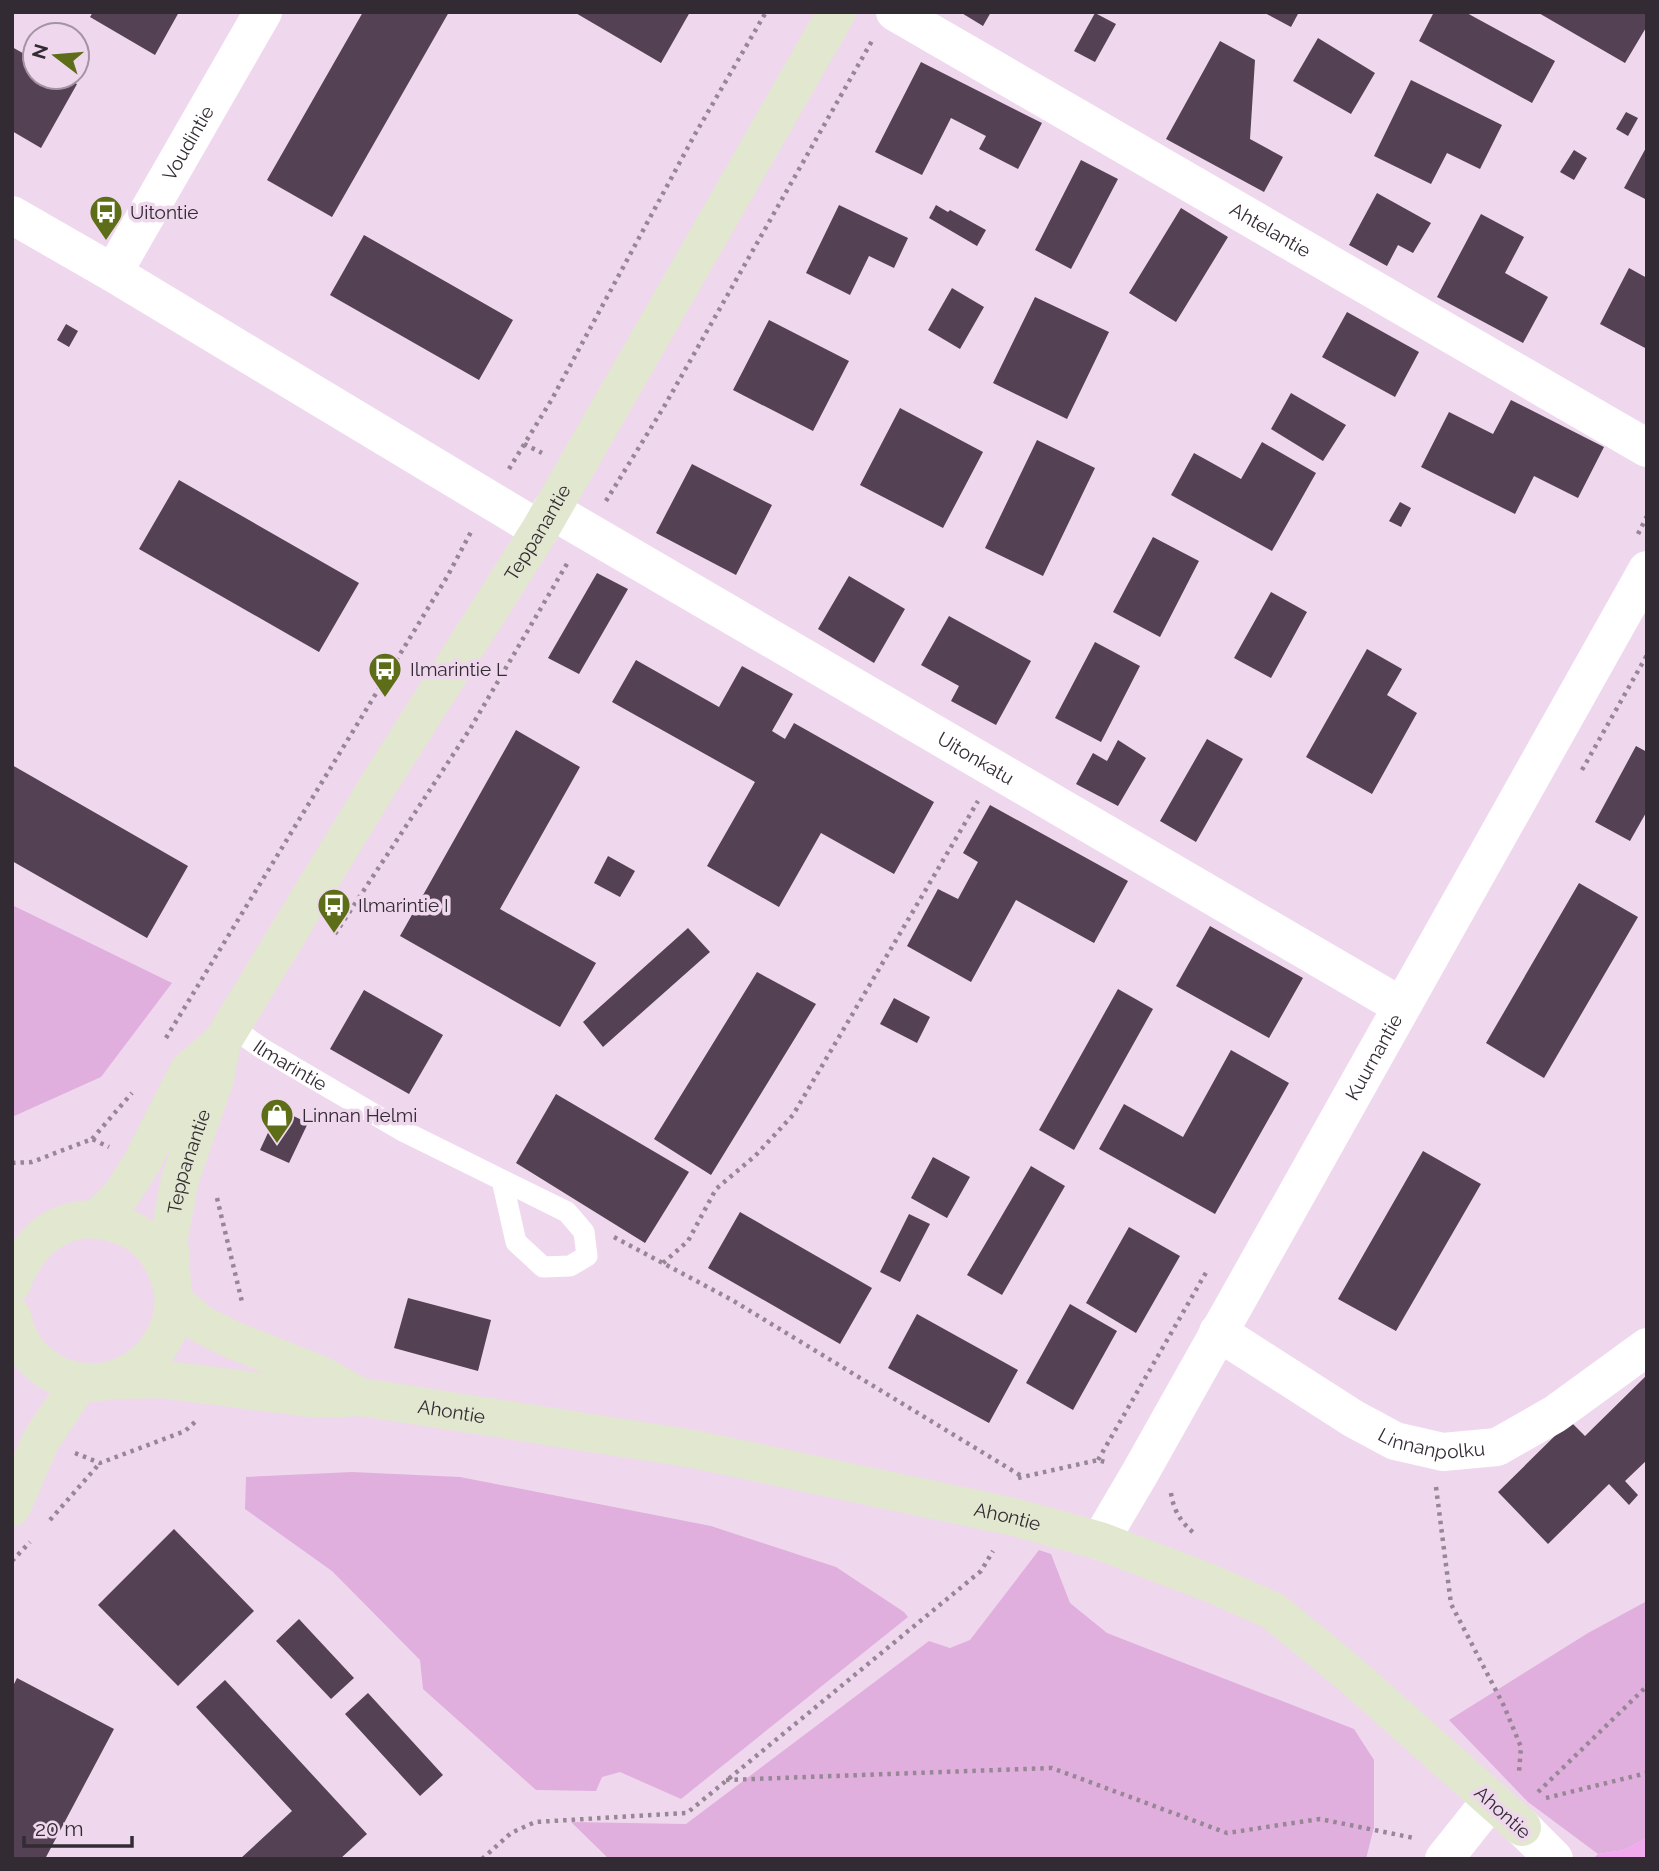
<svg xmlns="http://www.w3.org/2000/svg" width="1659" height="1871" font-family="Raleway,sans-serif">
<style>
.green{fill:#e0afde}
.water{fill:#f0aaed}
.building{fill:#544153}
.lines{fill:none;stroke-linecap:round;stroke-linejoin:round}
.path{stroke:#978796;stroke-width:4.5;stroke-dasharray:3.5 5;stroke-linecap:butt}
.lane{stroke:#fff;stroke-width:21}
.street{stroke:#fff;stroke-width:38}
.secondary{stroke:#e2e7cf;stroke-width:38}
.labels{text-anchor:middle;stroke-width:7;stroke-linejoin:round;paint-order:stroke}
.street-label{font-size:19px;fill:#332b33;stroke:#efd8ed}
.poi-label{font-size:19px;fill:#332b33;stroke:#efd8ed;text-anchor:start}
</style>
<rect width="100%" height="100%" fill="#efd8ed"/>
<path class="green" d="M12,905L172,983L101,1077L12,1117Z
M352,1472L460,1477L711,1526L836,1567L904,1612L908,1617L681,1799L620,1772L602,1777L596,1791L536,1790L423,1689L420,1660L332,1571L245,1509L246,1477Z
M1039,1550L1051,1554L1070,1603L1107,1633L1354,1729L1374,1760V1827L1366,1859H609L571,1822L686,1824L929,1641L950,1648L970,1640Z
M1647,1601V1838L1624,1850L1598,1854L1528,1802L1449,1720L1588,1633Z"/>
<path class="water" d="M1647,1838V1859H1593L1598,1854L1624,1850Z"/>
<path class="building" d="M93,12H179L155,55L90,17Z
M363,12H449L332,217L267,180Z
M574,12H690L661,63Z
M960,12H991L983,26Z
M1263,12H1299L1291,27Z
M1434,12H1465L1555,61L1532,103L1419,41Z
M1537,12H1647V26L1625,63Z
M1095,13L1116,24L1095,62L1074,51Z
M1318,38L1375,73L1351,114L1293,81Z
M1220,41L1255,60L1250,139L1283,157L1264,192L1166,139Z
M12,47L35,60V77H64L77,84L41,148L12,131Z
M921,62L1042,123L1018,169L979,149L986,136L951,118L922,175L875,152Z
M1411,80L1502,125L1480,169L1447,153L1431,184L1374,156Z
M1626,112L1638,118L1628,136L1616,129Z
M1647,146V200L1624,188Z
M1574,150L1587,158L1574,180L1560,172Z
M1081,160L1118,179L1071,269L1035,250Z
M1377,193L1431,223L1413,253L1398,245L1387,266L1349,245Z
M839,205L908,238L894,268L869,256L850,295L806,273Z
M936,205L948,212L950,210L986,230L977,246L929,218Z
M1181,208L1228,237L1176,322L1129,293Z
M1481,214L1524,237L1505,273L1548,297L1523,343L1437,297Z
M364,235L513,320L479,380L330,295Z
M1629,268L1647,278V349L1600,324Z
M952,288L984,307L960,349L928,330Z
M1035,297L1109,332L1067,419L993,383Z
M1347,312L1419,352L1395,397L1322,357Z
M769,320L849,361L813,431L733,390Z
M66,324L78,331L69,347L57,340Z
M1291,393L1346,425L1323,461L1271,429Z
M1511,400L1604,447L1578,498L1534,476L1515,514L1421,467L1449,412L1493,434Z
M900,408L983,452L943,528L860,485Z
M1037,440L1095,468L1043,576L985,548Z
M1262,442L1316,473L1272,551L1171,495L1194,453L1241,479Z
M692,464L772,505L736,575L656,533Z
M179,480L359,583L319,652L139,549Z
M1400,502L1411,508L1401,527L1389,521Z
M1153,537L1199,561L1160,637L1113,612Z
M597,573L628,589L579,674L548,658Z
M849,576L905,609L874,663L818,629Z
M1271,592L1307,612L1271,678L1234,658Z
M949,616L1031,661L996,725L951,701L959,686L921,665Z
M1095,642L1140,666L1101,742L1055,718Z
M1367,649L1402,669L1387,695L1417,713L1372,794L1306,757Z
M636,660L719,707L742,666L793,694L772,731L785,739L794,723L934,802L894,874L821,833L779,907L707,866L755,782L612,702Z
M516,730L580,767L500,909L596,963L560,1027L400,936Z
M1207,739L1243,759L1196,842L1160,821Z
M1118,740L1146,758L1118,806L1076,784L1093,753L1107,761Z
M1636,746L1647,752V811L1630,841L1595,822Z
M12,765L188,866L147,938L12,861Z
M990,805L1128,881L1094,943L1016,900L971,982L907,946L938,889L958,899L978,862L963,853Z
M608,856L635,871L620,897L594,883Z
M1579,883L1638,917L1544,1078L1486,1043Z
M1210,926L1303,978L1269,1038L1176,986Z
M688,928L710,952L603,1047L583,1022Z
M757,972L816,1004L711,1175L654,1139Z
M1118,989L1153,1009L1074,1150L1039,1130Z
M364,990L443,1035L409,1094L330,1049Z
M894,998L930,1017L917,1043L880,1024Z
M1231,1050L1289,1083L1215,1214L1099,1149L1124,1104L1183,1137Z
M556,1094L689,1172L645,1243L516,1163Z
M279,1109L308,1123L289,1163L260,1150Z
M1423,1151L1481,1184L1396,1331L1338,1299Z
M933,1157L970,1177L947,1218L911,1198Z
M1031,1166L1065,1186L1002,1295L967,1275Z
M740,1212L872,1288L840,1344L708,1268Z
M909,1214L930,1224L900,1282L880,1272Z
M1129,1227L1180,1256L1136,1333L1086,1303Z
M408,1298L491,1320L478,1371L394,1348Z
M1070,1304L1117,1331L1073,1410L1026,1383Z
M917,1314L1018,1370L989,1423L888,1368Z
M1647,1375V1460L1625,1481L1638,1495L1629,1505L1609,1484L1548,1544L1498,1492L1570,1421L1585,1436Z
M174,1529L254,1611L178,1686L98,1605Z
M299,1619L354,1678L331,1699L276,1641Z
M17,1678L114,1729L45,1859H12V1688Z
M225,1680L367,1834L340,1859H240L292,1811L196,1707Z
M368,1693L443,1775L420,1796L345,1714Z"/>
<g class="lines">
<path class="path" d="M524,444L542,453
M509,469L552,399L694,136L766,12
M606,501L665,405L873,39
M1638,534L1647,516
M1582,770L1647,655
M335,934L470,729L568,562
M166,1038L447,577L472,530
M92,1139L132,1093
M12,1163L32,1162L92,1139L109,1147
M217,1198L242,1302
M614,1237L732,1300L1023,1477
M663,1263L688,1241L716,1189L755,1156L793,1115L978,801
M75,1453L100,1463L185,1431L195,1422
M1098,1460L1208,1269
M1018,1478L1098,1460L1105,1462
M1436,1487L1451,1604L1504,1706L1521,1747L1519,1772
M1171,1493C1174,1513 1182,1523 1196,1535
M50,1520L100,1463
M12,1561L30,1542
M726,1780L1052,1768L1227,1833L1320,1819L1414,1838
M1538,1792L1647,1686
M1546,1798L1647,1773
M482,1859L511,1833L535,1822L687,1813L981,1571L993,1551"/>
<path class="lane" id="s1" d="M230,1026L263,1049L401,1130L567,1212L584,1232L587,1256L570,1266L543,1267L516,1242L502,1180"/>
<g class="street">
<path id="s2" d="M895,12L1647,448"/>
<path d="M12,215L113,273L540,530"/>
<path id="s3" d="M113,273L263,12"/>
<path id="s4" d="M551,510L1401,1006"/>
<path id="s5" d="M1218,1332L1354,1419L1395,1441L1443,1452L1497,1447L1555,1414L1647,1347"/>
<path id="s6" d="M1100,1541L1140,1473L1647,570"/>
<path d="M1522,1827L1554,1859"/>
<path d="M1444,1859L1491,1800"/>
</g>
<g class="secondary">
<path d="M96,1220L122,1194L142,1162L189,1070L222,1042"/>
<path d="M12,1284C30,1232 76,1203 129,1229C149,1238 162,1257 169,1276C175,1292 175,1308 170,1323C144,1405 29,1401 12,1316"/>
<path id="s7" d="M172,1285L169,1238L180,1179L215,1079L222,1042L377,787L540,530L837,12"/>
<path d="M174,1300L199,1323L233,1340L321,1375L357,1395"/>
<path id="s8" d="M114,1380L160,1379L318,1399L361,1397L693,1449L1014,1517L1100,1541L1210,1583L1273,1611L1350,1674L1522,1827"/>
<path d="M12,1507L41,1440L80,1382"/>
</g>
</g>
<defs>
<symbol id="bus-pin" viewBox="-11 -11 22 30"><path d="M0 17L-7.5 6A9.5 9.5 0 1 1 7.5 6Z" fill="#5e6d18" stroke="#efd8ed"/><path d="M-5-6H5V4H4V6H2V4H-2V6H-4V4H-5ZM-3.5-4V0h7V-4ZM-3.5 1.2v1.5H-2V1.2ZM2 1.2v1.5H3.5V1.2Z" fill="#fff"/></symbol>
<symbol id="shop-pin" viewBox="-11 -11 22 30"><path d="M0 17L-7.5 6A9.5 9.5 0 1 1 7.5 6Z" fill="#5e6d18" stroke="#efd8ed"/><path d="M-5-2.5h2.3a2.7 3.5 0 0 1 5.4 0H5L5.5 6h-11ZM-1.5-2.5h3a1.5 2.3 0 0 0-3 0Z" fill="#fff"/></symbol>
</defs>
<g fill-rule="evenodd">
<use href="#bus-pin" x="87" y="193" width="38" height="52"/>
<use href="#bus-pin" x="366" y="650" width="38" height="52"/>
<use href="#bus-pin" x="315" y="886" width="38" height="52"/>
<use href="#shop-pin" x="258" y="1096" width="38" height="52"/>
</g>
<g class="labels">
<g class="street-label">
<text dy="7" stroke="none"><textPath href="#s3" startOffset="150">Voudintie</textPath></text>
<text dy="7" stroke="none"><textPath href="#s2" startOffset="434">Ahtelantie</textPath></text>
<text dy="7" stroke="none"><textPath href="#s7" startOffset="850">Teppanantie</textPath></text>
<text dy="7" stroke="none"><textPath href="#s4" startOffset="492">Uitonkatu</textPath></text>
<text dy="7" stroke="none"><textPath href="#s6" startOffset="556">Kuurnantie</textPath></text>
<text dy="7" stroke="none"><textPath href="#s1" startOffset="72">Ilmarintie</textPath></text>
<text dy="7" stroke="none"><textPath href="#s7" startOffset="126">Teppanantie</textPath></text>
<text dy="7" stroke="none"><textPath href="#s8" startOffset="340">Ahontie</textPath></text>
<text dy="7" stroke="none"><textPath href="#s5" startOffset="245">Linnanpolku</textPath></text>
<text dy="7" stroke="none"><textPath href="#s8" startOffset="906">Ahontie</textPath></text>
<text transform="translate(1503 1812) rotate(42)" y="7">Ahontie</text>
</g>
<g class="poi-label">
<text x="130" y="219">Uitontie</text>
<text x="410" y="676">Ilmarintie L</text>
<text x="358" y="912">Ilmarintie I</text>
<text x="302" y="1122">Linnan Helmi</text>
</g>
</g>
<rect width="1659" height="1871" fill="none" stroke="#332b33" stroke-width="28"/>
<g transform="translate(56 56) rotate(286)"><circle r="33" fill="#efd8ed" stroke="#a493a3" stroke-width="2"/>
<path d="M0-5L12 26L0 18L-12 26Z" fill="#5e6d18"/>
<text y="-10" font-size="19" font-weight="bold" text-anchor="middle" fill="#332b33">N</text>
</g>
<path d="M24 1836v10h108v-10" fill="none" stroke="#332b33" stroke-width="3.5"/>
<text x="35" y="1836" font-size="21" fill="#332b33" stroke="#efd8ed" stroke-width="5" paint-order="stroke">20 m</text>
</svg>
